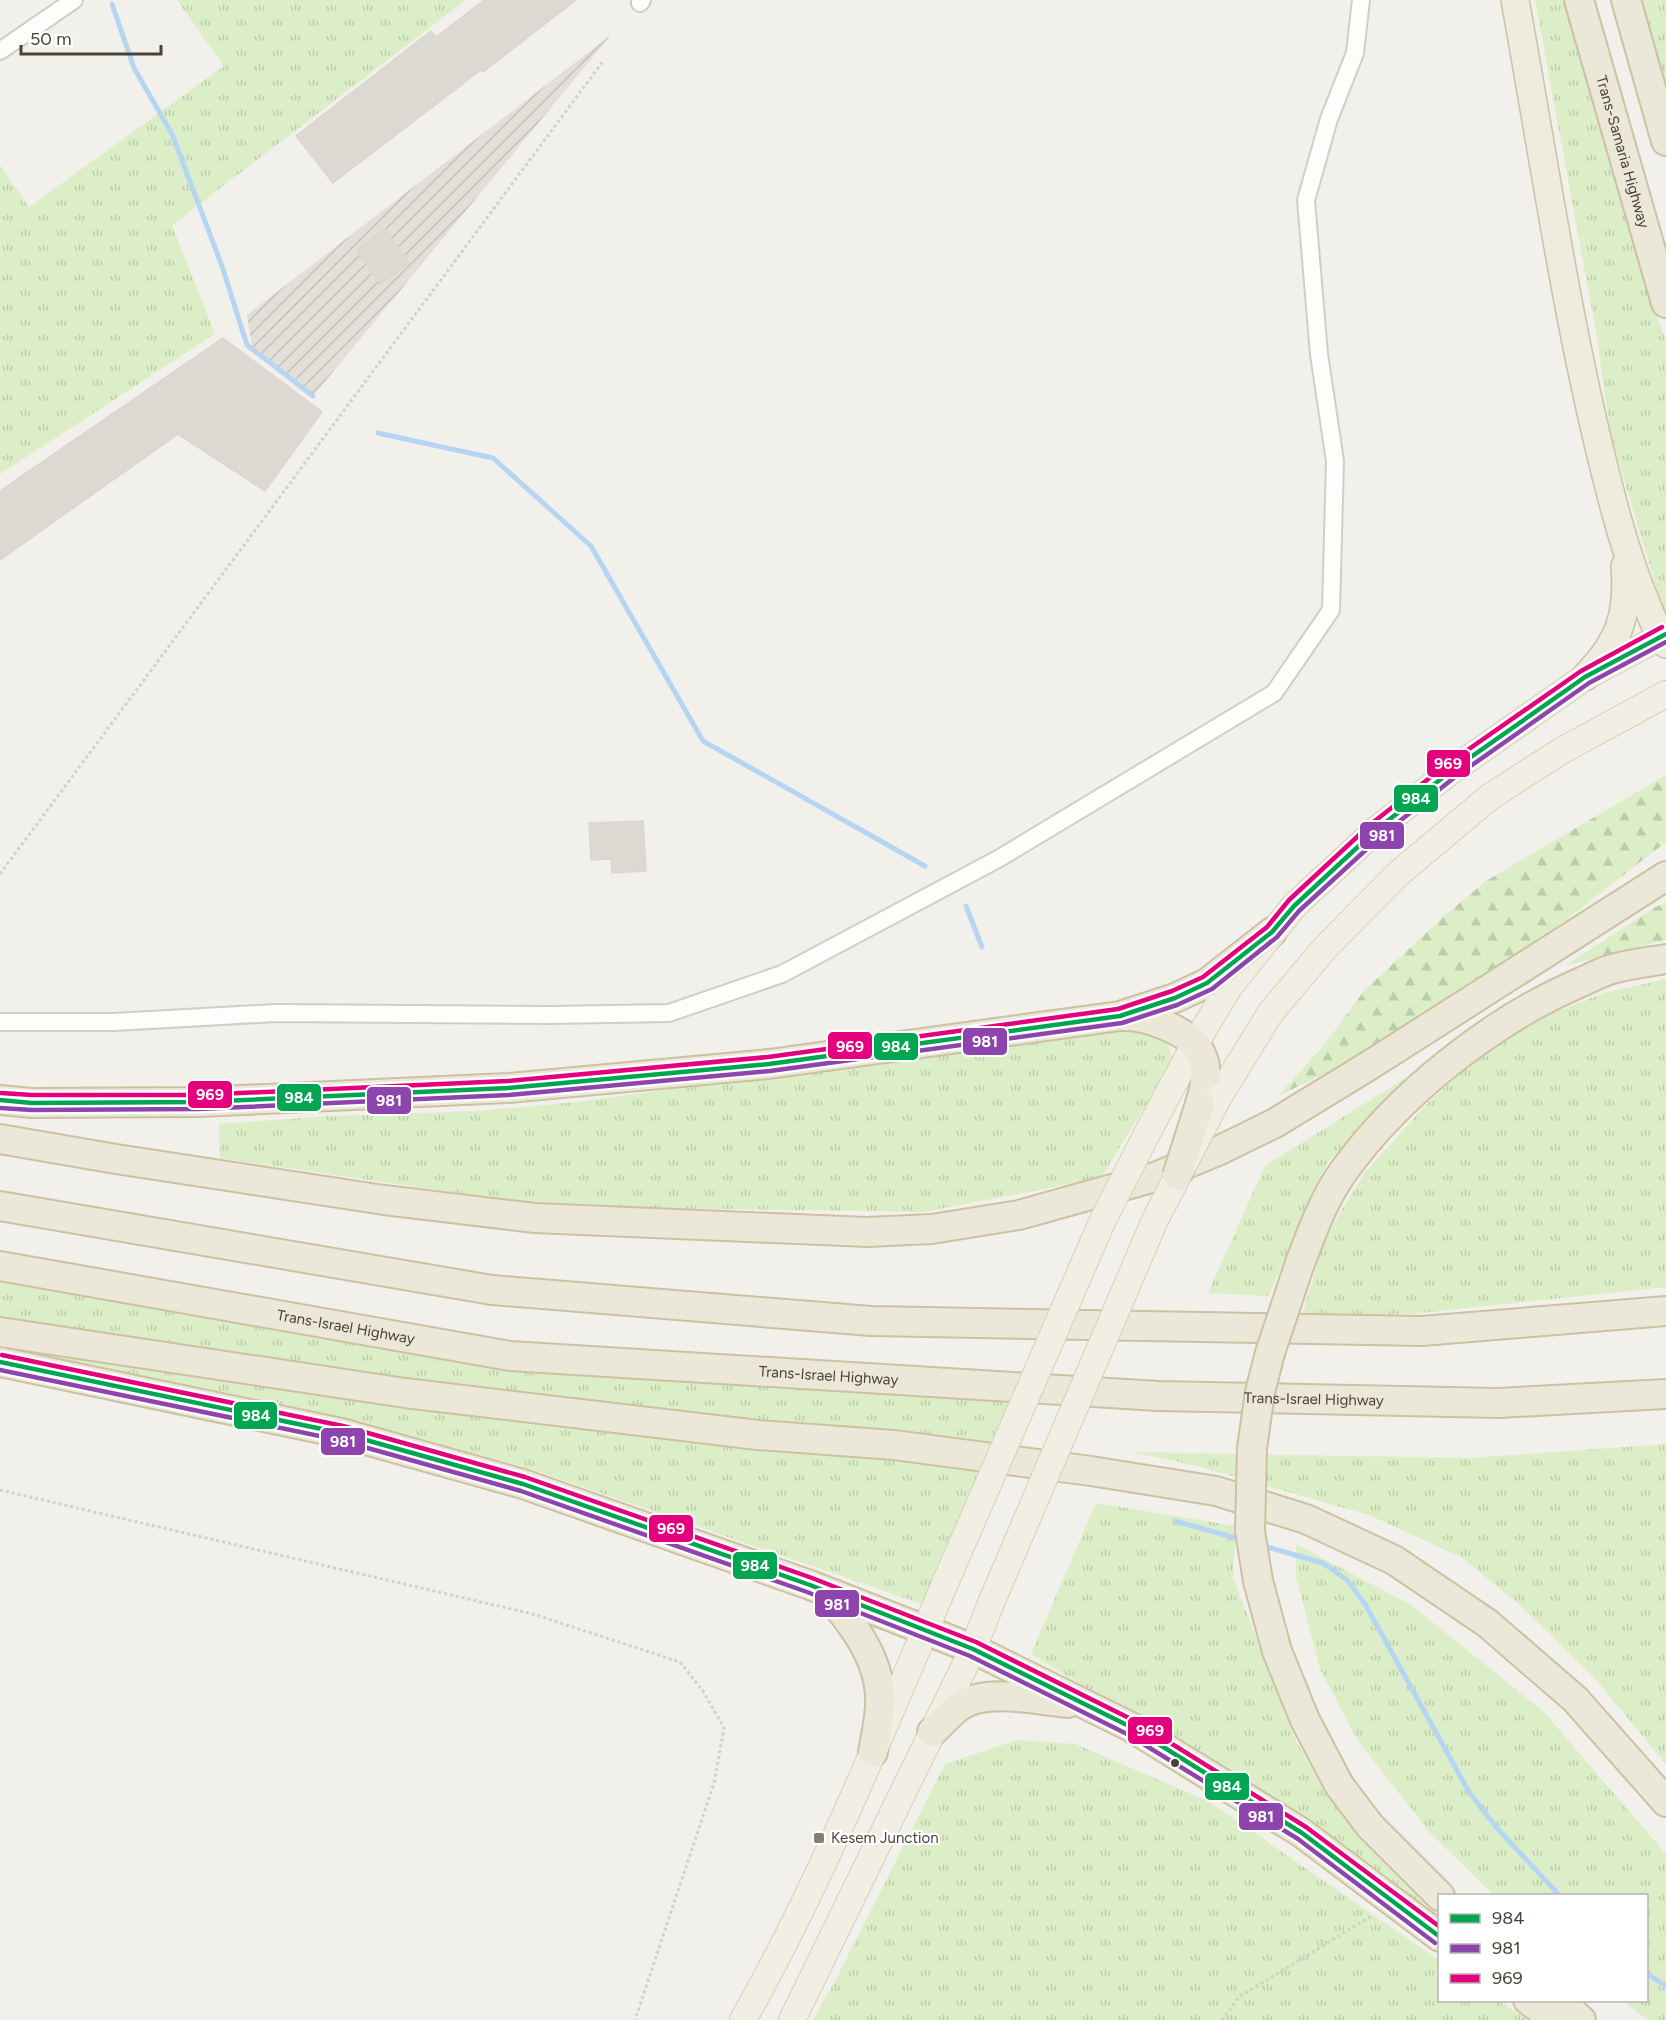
<svg xmlns="http://www.w3.org/2000/svg" width="1666" height="2020" font-family="Figtree,sans-serif">
<style>
.industrial{fill:url(#industrial-furrows)}
.grass{fill:url(#grass-tufts)}
.forest{fill:url(#forest-firs)}
.lines{fill:none;stroke-linecap:round;stroke-linejoin:round}
.stream{stroke:#b6d5f3;stroke-width:5}
.building{fill:#dcd9d2;stroke:#dad7cf;stroke-width:1.5}
.minor-casing{stroke:#d0cec7;stroke-width:20}
.primary-casing{stroke:#d6cfb5;stroke-width:28}
.trunk-casing{stroke:#ccc1a2;stroke-width:30}
.motorway-casing{stroke:#ccc1a2;stroke-width:32}
.path{stroke:#d2d0ca;stroke-width:3;stroke-dasharray:3 3;stroke-linecap:butt}
.minor{stroke:#fdfdfc;stroke-width:16}
.primary{stroke:#f1efe4;stroke-width:26}
.trunk{stroke:#eeecde;stroke-width:27}
.motorway{stroke:#ece8d9;stroke-width:28}
.primary-bridge-casing{stroke:#d6cfb5;stroke-width:28;stroke-linecap:butt}
.motorway-bridge-casing{stroke:#ccc1a2;stroke-width:32;stroke-linecap:butt}
.primary-bridge{stroke:#f1efe4;stroke-width:26}
.motorway-bridge{stroke:#ece8d9;stroke-width:28}
.bus-1-casing{stroke:#fff;stroke-width:9}
.bus-2-casing{stroke:#fff;stroke-width:9}
.bus-3-casing{stroke:#fff;stroke-width:9}
.bus-1{stroke:#00a651;stroke-width:4.5}
.bus-2{stroke:#8e44ad;stroke-width:4.5}
.bus-3{stroke:#e5007d;stroke-width:4.5}
.bus-dot{fill:#484335;stroke:#fff;stroke-width:2}
.poi-dot{fill:#848074;stroke:#fff;stroke-width:2}
.labels{text-anchor:middle;stroke-width:4.5;stroke-linejoin:round;paint-order:stroke}
.street-label{font-size:15px;fill:#484335;stroke:#fff}
.poi-label{font-size:15px;fill:#484335;stroke:#fff;text-anchor:start}
.line-badge{stroke:#fff;stroke-width:2}
.badge-label{font-size:16px;text-anchor:middle;font-weight:bold;fill:#fff}
</style>
<defs>
<pattern id="industrial-furrows" width="10" height="10" patternUnits="userSpaceOnUse" patternTransform="scale(1.5)"><rect width="10" height="10" fill="#e2dfd8"/><path d="M-1 1l2-2M0 10L10 0M9 11l2-2" fill="none" stroke="#c3c1ba"/></pattern>
<pattern id="grass-tufts" width="24" height="20" patternUnits="userSpaceOnUse" patternTransform="scale(1.5)"><rect width="24" height="20" fill="#dbeec7"/><path d="M3 7l-1-3M5 7V3M7 7l1-3M15 17l-1-3M17 17v-4M19 17l1-3" fill="none" stroke="#bdcdac"/></pattern>
<pattern id="forest-firs" width="22" height="20" patternUnits="userSpaceOnUse" patternTransform="scale(1.5)"><rect width="22" height="20" fill="#dbeec7"/><path d="M5 1l3.5 6h-7zM16 11l3.5 6h-7z" fill="#bdcdac"/></pattern>
</defs>
<rect width="100%" height="100%" fill="#f2f0ea"/>
<path class="industrial" d="M611,35L313,396L253,353L247,315Z"/>
<path class="grass" d="M177,0H466L172,225L215,334L0,474V165L29,207L224,66Z
M1535,0H1564L1654,308L1666,341V619L1610,433L1597,337Z
M1641,0H1666V91Z
M1666,979V1287L1411,1314L1302,1316L1325,1238L1365,1172L1426,1105L1481,1054L1546,1016L1604,993Z
M1122,1025C1152,1031 1166,1027 1173,1061L1101,1178L923,1212L652,1208L505,1200L220,1158L219,1124L331,1116L476,1111L577,1102L1041,1038Z
M1418,1070L1328,1162L1268,1296L1208,1293L1265,1166Z
M0,1279L689,1378L1013,1402L925,1605L531,1469L330,1416L0,1348Z
M1666,1444V1764L1597,1681L1521,1606L1461,1557L1369,1515L1189,1464L1132,1452L1470,1458Z
M1096,1503L1236,1526L1233,1577L1295,1739L1328,1798L1379,1856L1439,1915V1923L1187,1743L1083,1686L1031,1654Z
M1296,1544L1411,1605L1544,1712L1666,1854V2020H1648L1623,2001L1646,2000V1896L1494,1895L1431,1834L1358,1741L1320,1669L1296,1576Z
M1017,1740L1075,1744L1208,1801L1439,1960L1440,2000L1499,2001L1528,2020H813L835,1981L945,1764Z"/>
<path class="forest" d="M1666,775V842L1550,932L1466,990L1324,1074L1278,1096L1324,1045L1364,991L1445,915L1486,881Z
M1666,902V940L1564,966L1656,907Z"/>
<g class="lines">
<path class="stream" d="M112,4L134,68L172,134L222,266L247,345L313,396
M378,433L493,458L591,546L703,741L925,866
M966,906L982,947
M1175,1521L1243,1540
M1260,1545L1323,1563L1347,1580L1365,1604L1469,1792L1496,1827L1560,1896
M1646,1973L1666,1986"/>
</g>
<path class="building" d="M484,0H576L483,72L481,70L333,183L296,136L431,31L436,37Z
M385,229L409,263L380,284L356,250Z
M223,338L322,412L265,491L178,434L0,560V491Z
M643,821L646,871L612,873L611,859L591,860L589,823Z"/>
<g class="lines">
<defs>
<path id="minor" d="M640,3L642,0
M0,51L74,0
M0,1022H114L276,1013L551,1015L669,1013L782,974L998,859L1274,693L1331,610L1335,461L1319,354L1306,200L1329,119L1355,53L1361,0"/>
<path id="primary" d="M1218,1098L1271,1012L1325,948L1399,873L1491,796L1563,750L1666,694
M1153,1122L1195,1044L1229,987L1294,906L1376,830L1451,771L1585,677L1666,634
M743,2020C822,1880 883,1729 946,1581
M792,2020L973,1649L991,1603"/>
<path id="trunk" d="M1515,0C1545,164 1568,330 1610,491C1620,531 1632,570 1648,608C1653,621 1658,633 1666,644
M1585,677C1619,643 1629,615 1625,566"/>
<g id="motorway">
<path id="s1" d="M1579,0L1666,303"/>
<path d="M1626,0L1666,141"/>
<path d="M1124,1016C1148,1016 1191,1031 1201,1054C1209,1070 1205,1088 1200,1104"/>
<path d="M0,1100L32,1103L198,1102L508,1088L769,1064L1120,1016L1175,998L1207,983L1272,932"/>
<path d="M0,1139L116,1159L384,1200L535,1218L867,1232L932,1229L1019,1215L1155,1177L1220,1150L1275,1123L1370,1065L1666,876"/>
<path d="M0,1206L492,1290L871,1321L1422,1331L1666,1311"/>
<path d="M1300,1263C1312,1232 1323,1200 1343,1172C1398,1095 1491,1021 1579,983C1589,979 1601,972 1612,969C1630,964 1648,962 1666,959"/>
<path id="s2" d="M0,1266L510,1356L1158,1396L1498,1403L1666,1394"/>
<path d="M0,1332L405,1393L758,1435L894,1445L1091,1471L1216,1491L1306,1519L1394,1560L1487,1623L1575,1699L1666,1802"/>
<path d="M0,1362L341,1433L523,1484L810,1585L925,1630L973,1649L1131,1727L1302,1833L1440,1937"/>
<path d="M1258,1581L1277,1651L1305,1720L1339,1785L1370,1826L1440,1896"/>
<path d="M826,1592C851,1622 879,1657 880,1697C881,1715 876,1735 873,1752"/>
<path d="M932,1732C941,1724 950,1713 960,1706C986,1688 1037,1700 1068,1703"/>
<path d="M1528,2000L1555,2020"/>
<path d="M1559,2000L1581,2020"/>
</g>
</defs>
<use href="#minor" class="minor-casing"/>
<use href="#primary" class="primary-casing"/>
<use href="#trunk" class="trunk-casing"/>
<use href="#motorway" class="motorway-casing"/>
<path class="path" d="M0,874L604,60
M0,1490L533,1614L680,1662L703,1691L724,1728L714,1783L635,2020
M1222,2020L1239,1997L1373,1915"/>
<use href="#minor" class="minor"/>
<use href="#primary" class="primary"/>
<use href="#trunk" class="trunk"/>
<use href="#motorway" class="motorway"/>
<defs>
<path id="primary-bridge" d="M946,1581L1102,1222L1153,1122
M991,1603L1155,1220L1218,1098"/>
<path id="motorway-bridge" d="M1177,1176L1200,1104
M1258,1581L1250,1531L1252,1448L1260,1392L1270,1353L1300,1263"/>
</defs>
<use href="#primary-bridge" class="primary-bridge-casing"/>
<use href="#motorway-bridge" class="motorway-bridge-casing"/>
<use href="#primary-bridge" class="primary-bridge"/>
<use href="#motorway-bridge" class="motorway-bridge"/>
<defs>
<path id="bus-1" d="M0,1100L32,1103L198,1102L508,1088L769,1064L1120,1016L1175,998L1207,983L1272,932L1294,906L1376,830L1451,771L1585,677L1666,634
M0,1362L341,1433L523,1484L810,1585L973,1649L1131,1727L1302,1833L1440,1937"/>
<path id="bus-2" d="M0,1108L32,1110L198,1109L509,1095L770,1071L1122,1023L1177,1005L1212,989L1277,937L1299,911L1381,836L1455,777L1589,683L1666,642
M0,1370L339,1440L521,1491L807,1592L970,1656L1127,1734L1298,1839L1435,1943"/>
<path id="bus-3" d="M1,1093L32,1095H198L507,1081L768,1057L1118,1009L1172,991L1203,977L1267,927L1289,900L1371,824L1446,765L1581,671L1662,627
M2,1355L343,1426L525,1477L812,1578L976,1642L1135,1721L1306,1827L1440,1927"/>
</defs>
<use href="#bus-1" class="bus-1-casing"/>
<use href="#bus-2" class="bus-2-casing"/>
<use href="#bus-3" class="bus-3-casing"/>
<use href="#bus-1" class="bus-1"/>
<use href="#bus-2" class="bus-2"/>
<use href="#bus-3" class="bus-3"/>
</g>
<circle class="bus-dot" cx="1175" cy="1763" r="5"/>
<rect class="poi-dot" x="813" y="1832" width="12" height="12" rx="3"/>
<g class="labels">
<g class="street-label">
<text dy="5" stroke="none"><textPath href="#s1" startOffset="158">Trans-Samaria Highway</textPath></text>
<text dy="5" stroke="none"><textPath href="#s2" startOffset="351">Trans-Israel Highway</textPath></text>
<text dy="5" stroke="none"><textPath href="#s2" startOffset="837">Trans-Israel Highway</textPath></text>
<text dy="5" stroke="none"><textPath href="#s2" startOffset="1323">Trans-Israel Highway</textPath></text>
</g>
<g class="poi-label">
<text x="831" y="1843">Kesem Junction</text>
</g>
</g>
<g class="line-badge">
<rect x="1426" y="749" width="45" height="29" rx="6" fill="#e5007d"/>
<rect x="1393" y="784" width="46" height="29" rx="6" fill="#00a651"/>
<rect x="1359" y="821" width="46" height="29" rx="6" fill="#8e44ad"/>
<rect x="962" y="1027" width="46" height="29" rx="6" fill="#8e44ad"/>
<rect x="827" y="1031" width="46" height="29" rx="6" fill="#e5007d"/>
<rect x="873" y="1032" width="46" height="29" rx="6" fill="#00a651"/>
<rect x="187" y="1080" width="46" height="29" rx="6" fill="#e5007d"/>
<rect x="276" y="1083" width="46" height="29" rx="6" fill="#00a651"/>
<rect x="366" y="1086" width="46" height="29" rx="6" fill="#8e44ad"/>
<rect x="233" y="1401" width="45" height="29" rx="6" fill="#00a651"/>
<rect x="320" y="1427" width="46" height="29" rx="6" fill="#8e44ad"/>
<rect x="648" y="1514" width="46" height="29" rx="6" fill="#e5007d"/>
<rect x="732" y="1551" width="46" height="29" rx="6" fill="#00a651"/>
<rect x="814" y="1589" width="46" height="29" rx="6" fill="#8e44ad"/>
<rect x="1127" y="1716" width="46" height="29" rx="6" fill="#e5007d"/>
<rect x="1204" y="1772" width="46" height="29" rx="6" fill="#00a651"/>
<rect x="1238" y="1802" width="46" height="29" rx="6" fill="#8e44ad"/>
</g>
<g class="badge-label">
<text x="1448" y="769">969</text>
<text x="1416" y="804">984</text>
<text x="1382" y="841">981</text>
<text x="985" y="1047">981</text>
<text x="850" y="1052">969</text>
<text x="896" y="1052">984</text>
<text x="210" y="1100">969</text>
<text x="299" y="1103">984</text>
<text x="389" y="1106">981</text>
<text x="256" y="1421">984</text>
<text x="343" y="1447">981</text>
<text x="671" y="1534">969</text>
<text x="755" y="1571">984</text>
<text x="837" y="1610">981</text>
<text x="1150" y="1736">969</text>
<text x="1227" y="1792">984</text>
<text x="1261" y="1822">981</text>
</g>
<rect x="1438" y="1894" width="210" height="108" fill="#ffffff" stroke="#b6b4ae" stroke-width="1.5"/>
<rect x="1450" y="1914" width="30" height="9" fill="#00a651" stroke="#b6b4ae" stroke-width="1.5"/>
<text x="1492" y="1924" font-size="18" fill="#484335">984</text>
<rect x="1450" y="1944" width="30" height="9" fill="#8e44ad" stroke="#b6b4ae" stroke-width="1.5"/>
<text x="1492" y="1954" font-size="18" fill="#484335">981</text>
<rect x="1450" y="1974" width="30" height="9" fill="#e5007d" stroke="#b6b4ae" stroke-width="1.5"/>
<text x="1492" y="1984" font-size="18" fill="#484335">969</text>
<path d="M21 45v9h140v-9" fill="none" stroke="#484335" stroke-width="3"/>
<text x="30" y="45" font-size="18" fill="#484335" stroke="#ffffff" stroke-width="4.5" paint-order="stroke">50 m</text>
</svg>
